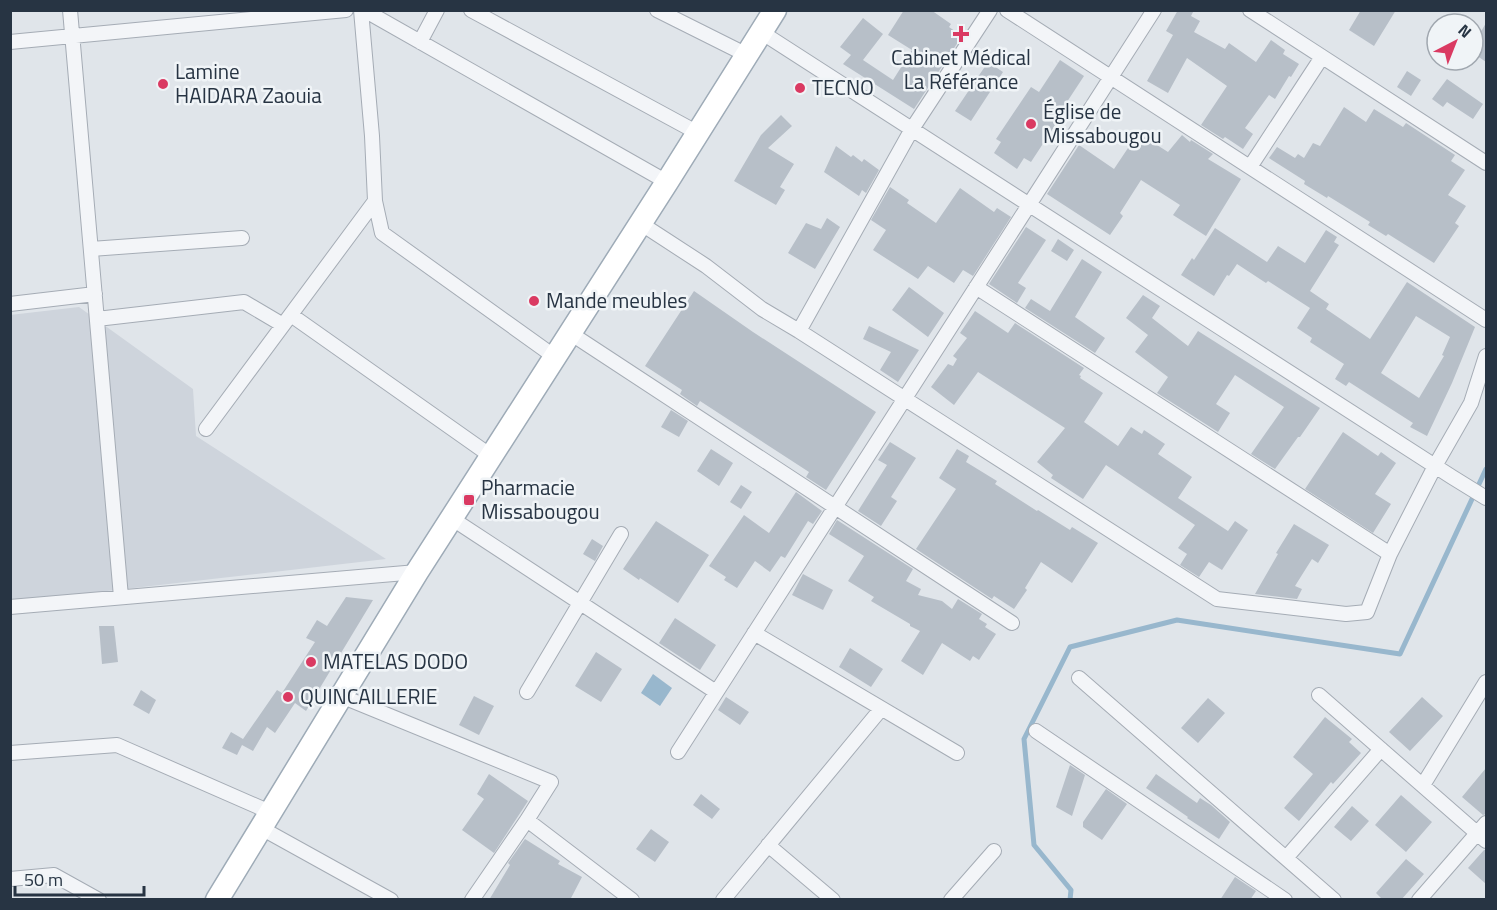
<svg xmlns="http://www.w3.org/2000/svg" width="1497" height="910" font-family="'Titillium Web',sans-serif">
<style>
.built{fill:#ced4dc}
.water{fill:#98b7cd}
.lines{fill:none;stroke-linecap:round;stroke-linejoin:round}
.stream{stroke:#98b7cd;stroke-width:5}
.building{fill:#b7bfc8;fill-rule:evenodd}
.street-casing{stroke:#a5acb5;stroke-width:16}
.primary-casing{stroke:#9eabb7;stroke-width:25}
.street{stroke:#f3f5f8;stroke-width:14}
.primary{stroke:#fff;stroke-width:22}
.poi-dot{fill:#da3a62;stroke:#f0f4f7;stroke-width:2}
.labels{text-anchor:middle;stroke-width:5;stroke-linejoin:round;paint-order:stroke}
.poi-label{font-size:21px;fill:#273443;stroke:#f0f4f7;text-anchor:start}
</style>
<rect width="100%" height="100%" fill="#e0e5ea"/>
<path class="built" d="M79,307L193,389L196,436L386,559L11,602L10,315Z"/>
<path class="water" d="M653,674L672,688L660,706L641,693Z"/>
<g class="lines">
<path class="stream" d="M1070,900L1071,890L1034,845L1024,739L1070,647L1177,620L1400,654L1486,469"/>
</g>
<path class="building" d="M904,10H931L951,24L949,27L962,36L914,109L843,64L851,55L840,47L863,18L883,34L863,60L893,80L912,50L888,35Z
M1178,10H1194L1191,16L1200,21L1194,32L1225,49L1229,43L1256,62L1271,40L1285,50L1283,54L1299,64L1291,77L1289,76L1275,99L1269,95L1245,128L1253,134L1243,149L1225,137L1223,139L1201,125L1227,86L1187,58L1168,93L1147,81L1173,35L1166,31Z
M1361,10H1396L1374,46L1349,30Z
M1486,23V62L1473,53V45Z
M1060,60L1084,76L1063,108L1065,110L1031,162L1024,158L1017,169L994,153L1001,142L996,139L1031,87L1039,92Z
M988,62L1003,72L971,121L955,111Z
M1407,71L1421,80L1411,96L1397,87Z
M1447,79L1483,104L1473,119L1447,102L1443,107L1432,99Z
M1344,107L1366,122L1374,109L1403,127L1406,123L1455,155L1451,161L1465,170L1448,195L1466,206L1455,223L1459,226L1434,263L1388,234L1386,236L1368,225L1370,222L1328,196L1327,198L1304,184L1305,181L1269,158L1277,147L1295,158L1298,154L1304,158L1313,143L1320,146Z
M781,115L792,126L768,148L794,164L780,187L785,190L776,205L734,181L761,135Z
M1138,133L1168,152L1182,135L1190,142L1191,140L1213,154L1208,159L1241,179L1206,236L1173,215L1180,205L1141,180L1120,213L1123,216L1110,235L1047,194L1079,145L1114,169Z
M836,146L851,157L853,155L862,162L864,159L879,170L866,193L862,190L859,196L824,172Z
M890,187L909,200L907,203L936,223L960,188L994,212L997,208L1011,217L973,276L963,270L954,283L928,266L918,279L873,250L886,230L871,220Z
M827,218L840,227L815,269L788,253L806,223L821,229Z
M1026,227L1046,240L1018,283L1026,288L1017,303L989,284Z
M1215,228L1267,262L1278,246L1305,263L1326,230L1337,237L1334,242L1339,245L1310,291L1329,304L1326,309L1370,339L1407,282L1475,327L1452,383L1427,436L1410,427L1413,423L1349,382L1346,386L1335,379L1344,364L1310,342L1312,338L1297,328L1310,308L1268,281L1266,283L1237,264L1229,276L1227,275L1214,296L1181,275L1192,258L1194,260ZM1416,316L1450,337L1442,355L1444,356L1419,398L1381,373Z
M1058,239L1074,250L1067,261L1051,251Z
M1082,259L1102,272L1075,317L1105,338L1095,353L1025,308L1031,299L1050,311Z
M909,287L944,313L928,337L892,310Z
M694,291L753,332L876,412L826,490L806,477L809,472L700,401L697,406L680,394L682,390L645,366Z
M1143,295L1160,306L1152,318L1188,346L1198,331L1320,408L1300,437H1298L1275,469L1251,454L1284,407L1235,375L1216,404L1230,413L1218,432L1157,393L1168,377L1135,352L1148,335L1126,318Z
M975,311L1008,333L1015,323L1084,368L1079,375L1081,376L1080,378L1103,393L1084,422L1118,446L1131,427L1142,434L1144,430L1165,444L1158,454L1192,477L1178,498L1228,531L1235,521L1248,530L1222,570L1209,562L1199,577L1180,565L1187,554L1178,548L1195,525L1106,465L1083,499L1051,478L1053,475L1037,462L1065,428L978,372L954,405L931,387L948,364L953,366L957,359L953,356L967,338L960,333Z
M869,326L919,350L898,382L880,370L891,352L863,339Z
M671,410L688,421L679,437L661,427Z
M1343,432L1378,456L1381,452L1396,463L1375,494L1391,504L1373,533L1305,489Z
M890,442L916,458L891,497L897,501L881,526L858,511L887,465L878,460Z
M711,449L733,463L719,486L697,471Z
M957,449L969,456L966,462L997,481L995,484L1037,511L1038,510L1070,530L1072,527L1098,543L1072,583L1041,562L1025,588L1027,590L1014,609L994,596L992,599L916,549L956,489L939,478Z
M741,485L752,492L741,509L730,502Z
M796,492L822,511L813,524L808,521L785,558L781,556L770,572L755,561L737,588L724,580L726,577L709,566L744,515L769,533Z
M837,520L913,569L906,581L921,589L918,595L942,601L952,609L958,599L982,614L979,619L987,624L985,627L996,634L979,660L973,656L970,661L942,643L923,675L901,661L920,631L910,626V624L871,601L874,597L848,581L864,556L829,534Z
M656,521L709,555L678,603L640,578L639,580L623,569Z
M1294,524L1329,545L1318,563L1312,559L1295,586L1302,589L1297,599L1255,594L1278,554L1276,553Z
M592,539L603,546L595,561L583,554Z
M803,574L833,590L823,610L792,595Z
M346,597L373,600L306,711L295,703L275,733L267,727L253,751L242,745L237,755L222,748L231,732L243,739L277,690L282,693L315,642L306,638L317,620L327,626Z
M675,618L716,645L700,670L659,643Z
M99,626H114L118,662L102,664Z
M850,648L883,669L871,687L839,667Z
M596,652L622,669L601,702L575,686Z
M141,690L156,700L149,714L133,705Z
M474,696L494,706L479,735L459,725Z
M726,697L749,712L740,725L718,710Z
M1422,697L1443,716L1410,751L1389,732Z
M1208,698L1225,713L1198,743L1181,728Z
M1325,717L1352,739L1349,742L1361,753L1333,784L1331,782L1299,821L1284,808L1313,774L1293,757Z
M1070,765L1085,775L1072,816L1056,807Z
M1486,768V814L1483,815L1462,797Z
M489,774L528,801L494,853L462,830L484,799L477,794Z
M1156,774L1197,803L1200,798L1211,805L1230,822L1219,839L1187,818L1188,817L1146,788Z
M1106,789L1127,804L1102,840L1083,827V822Z
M701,794L720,809L712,819L693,805Z
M1401,795L1432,822L1406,852L1375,825Z
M1352,806L1369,821L1351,841L1334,827Z
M651,829L669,842L655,862L636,849Z
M525,839L560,861L558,864L582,877L570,900H489L510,865L508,863Z
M1484,850H1486V884L1468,868Z
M1406,859L1424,874L1401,900H1383L1376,893Z
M1235,877L1256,891L1250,900H1220Z"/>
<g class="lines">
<defs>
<path id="street" d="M70,10L121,597
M361,10L372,136L375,201L382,233L555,357
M364,10L667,182
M471,10L698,133
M657,10L747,55
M1007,10L1486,320
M1250,10L1486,163
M761,32L1452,477L1486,498
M10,42L346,10
M420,42L437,10
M1250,167L1322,57
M640,223L706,266L762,309L799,331L1217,599L1346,614L1367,612L1390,554L1435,466L1471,403L1486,356
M91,249L242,238
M976,287L1390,554
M10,304L95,294
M291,315L491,456
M97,319L244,302L283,325
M799,331L912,129L990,10
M570,333L1012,623
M206,429L375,201
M451,518L716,692
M10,607L417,572
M754,633L957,753
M1079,678L1334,900
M527,692L621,534
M1319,695L1486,841
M341,696L551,782L527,820L472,900
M1036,731L1285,900
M678,752L1154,10
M10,753L117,745L270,812
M1423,785L1486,682
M527,820L632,900
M261,828L391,900
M768,845L833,900
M1286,858L1381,749
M10,879L54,875L99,900
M723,900L881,709
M951,900L994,851
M1419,900L1486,823"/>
<path id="primary" d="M217,900L417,572L667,182L775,10"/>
</defs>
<use href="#street" class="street-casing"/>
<use href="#primary" class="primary-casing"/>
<use href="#street" class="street"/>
<use href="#primary" class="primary"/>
</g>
<g class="poi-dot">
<path d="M958 25h6v6h6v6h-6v6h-6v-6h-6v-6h6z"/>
<circle cx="163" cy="84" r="6"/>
<circle cx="800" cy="88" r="6"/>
<circle cx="1031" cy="124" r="6"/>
<circle cx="534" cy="301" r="6"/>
<rect x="463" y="494" width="12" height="12" rx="3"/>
<circle cx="311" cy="662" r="6"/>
<circle cx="288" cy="697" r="6"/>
</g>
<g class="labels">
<g class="poi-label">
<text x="961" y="65" text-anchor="middle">Cabinet Médical<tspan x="961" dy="24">La Référance</tspan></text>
<text x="175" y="79">Lamine<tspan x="175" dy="24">HAIDARA Zaouia</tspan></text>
<text x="812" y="95">TECNO</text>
<text x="1043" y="119">Église de<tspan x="1043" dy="24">Missabougou</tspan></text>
<text x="546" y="308">Mande meubles</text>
<text x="481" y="495">Pharmacie<tspan x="481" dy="24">Missabougou</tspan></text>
<text x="323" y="669">MATELAS DODO</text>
<text x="300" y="704">QUINCAILLERIE</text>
</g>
</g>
<rect width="1497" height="910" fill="none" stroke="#273443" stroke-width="24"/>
<g transform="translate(1455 42) rotate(42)"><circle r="28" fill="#f0f4f7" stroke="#a0a7af" stroke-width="1.5"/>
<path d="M0-4.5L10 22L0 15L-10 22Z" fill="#da3a62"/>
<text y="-9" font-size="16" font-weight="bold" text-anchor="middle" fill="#273443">N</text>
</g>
<path d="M15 886v9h129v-9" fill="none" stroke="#273443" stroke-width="3"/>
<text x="24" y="886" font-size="18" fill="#273443" stroke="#f0f4f7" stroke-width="4.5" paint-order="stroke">50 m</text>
</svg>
